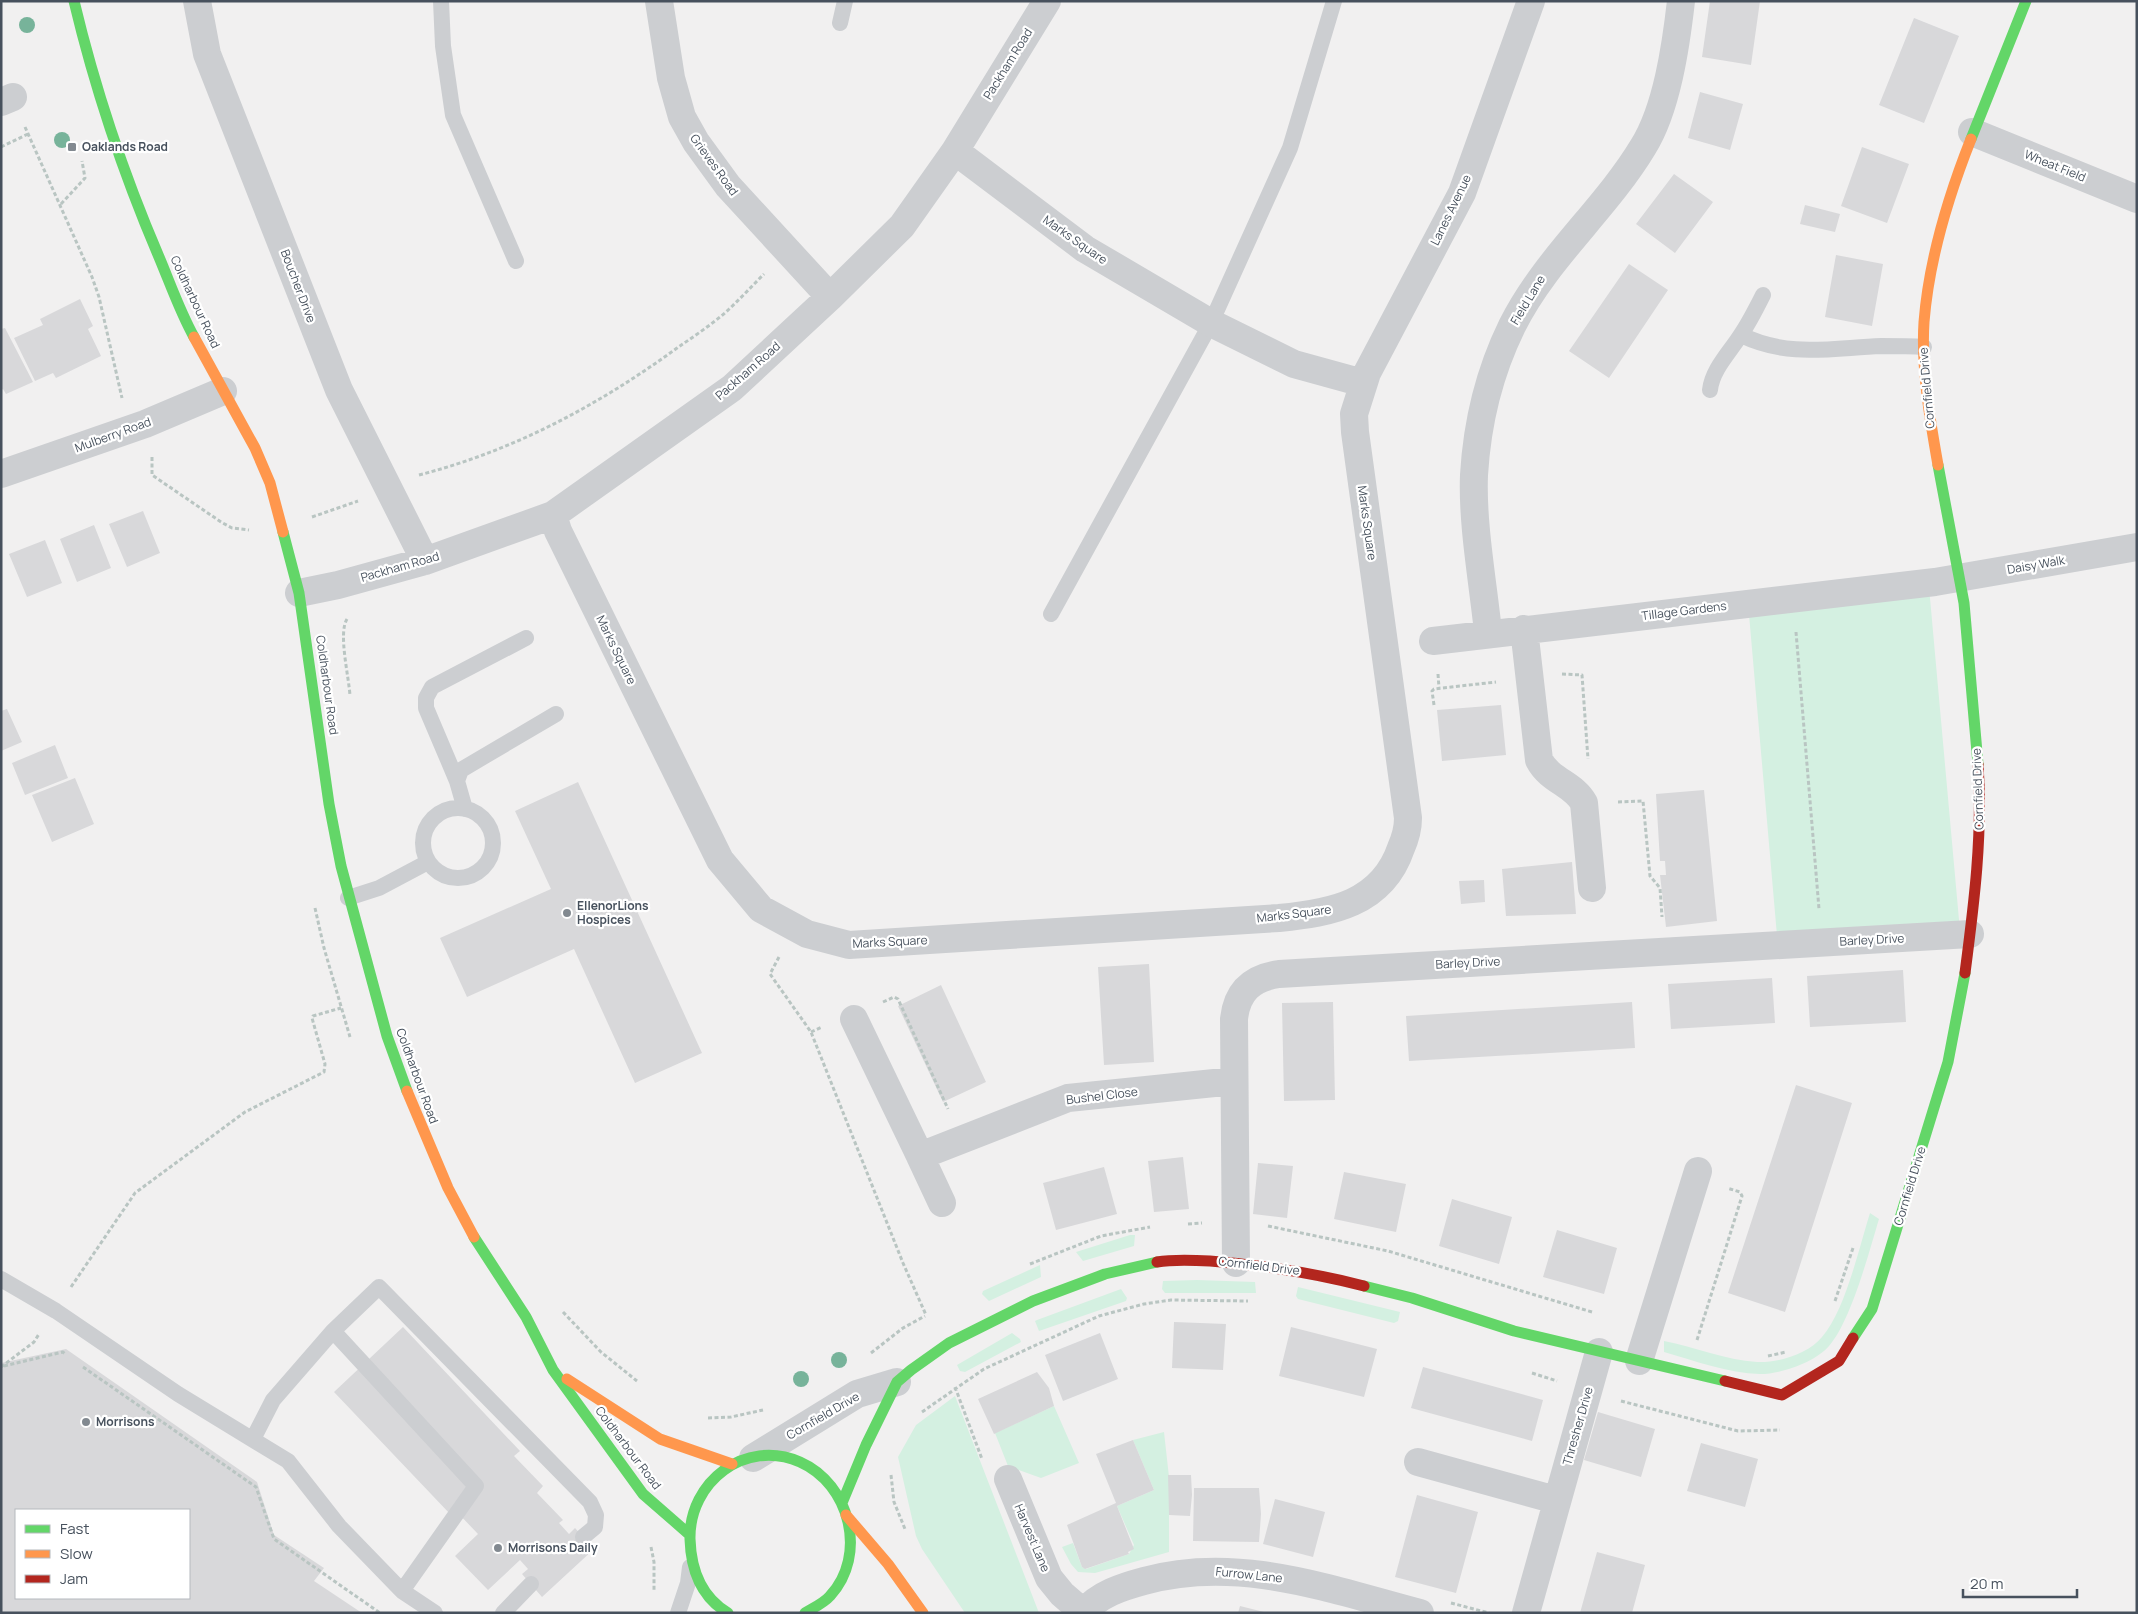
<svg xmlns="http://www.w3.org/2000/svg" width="2138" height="1614" font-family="Manrope,sans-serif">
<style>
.green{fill:#d4f0e1}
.building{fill:#d8d8da;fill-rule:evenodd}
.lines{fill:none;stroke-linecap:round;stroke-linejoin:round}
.path{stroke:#b9c5c2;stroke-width:3;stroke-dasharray:4 2.5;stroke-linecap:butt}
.lane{stroke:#ccced1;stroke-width:16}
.street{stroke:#ccced1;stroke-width:28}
.fast{stroke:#63d668;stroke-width:11}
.slow{stroke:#ff974d;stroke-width:11}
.jam{stroke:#b3261e;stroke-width:11}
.tree{fill:#77b39a}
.poi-dot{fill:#828990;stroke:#fff;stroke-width:2}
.labels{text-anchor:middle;stroke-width:4.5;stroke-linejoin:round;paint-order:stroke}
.street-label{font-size:12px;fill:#47515d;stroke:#fff}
.poi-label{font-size:12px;font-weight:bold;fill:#47515d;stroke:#fff;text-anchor:start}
</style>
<rect width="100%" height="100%" fill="#f1f0f0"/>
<path class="green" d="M1929,587L1961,942L1778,947L1748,603Z
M1870,1213L1879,1219C1869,1252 1851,1321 1829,1346C1815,1362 1782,1374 1760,1374C1728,1373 1695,1361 1664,1352V1341C1695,1347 1725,1360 1757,1362C1778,1363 1808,1354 1822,1337C1845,1311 1859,1248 1870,1213Z
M1130,1235H1135L1134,1246L1083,1261L1076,1252Z
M1040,1265L1041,1277L989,1301L982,1294L983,1291Z
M1197,1280L1255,1282L1256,1293H1165L1162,1289L1163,1281Z
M1298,1287L1400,1312L1398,1321L1394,1323L1298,1299L1296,1296Z
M1121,1289L1127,1298L1126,1301L1039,1331L1035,1321L1037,1320Z
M1012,1333L1020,1339L1021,1342L965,1372L960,1371L957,1365Z
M955,1396L1039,1613H965L922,1549L916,1536L898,1457L916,1425Z
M1054,1406L1079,1463L1041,1478L1008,1466L995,1433Z
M1164,1432L1169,1477V1552L1095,1573L1078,1572L1071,1564L1062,1547L1073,1543L1082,1567L1086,1569L1129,1554L1134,1545L1117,1506L1154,1490L1133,1440Z"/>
<path class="building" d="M1710,1H1760L1751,65L1702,57Z
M1914,18L1959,36L1924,123L1879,105Z
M1700,92L1743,104L1730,150L1688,138Z
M1862,147L1909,164L1887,223L1841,206Z
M1674,174L1713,202L1675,253L1636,224Z
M1805,205L1840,214L1835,232L1800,224Z
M1836,255L1883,264L1872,326L1825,317Z
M1629,264L1668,290L1609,378L1569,351Z
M80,299L93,326L88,329L101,356L56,378L53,373L35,381L14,338L43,325L40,319Z
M5,328L33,382L6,394L3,389L1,390V329Z
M143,511L160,553L127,567L109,524Z
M94,525L111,568L77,582L60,539Z
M45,540L62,583L27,597L9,554Z
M1501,705L1506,755L1442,761L1437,710Z
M7,709L22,742L1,751V711Z
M55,745L68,778L25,795L12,763Z
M75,778L94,824L52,842L32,795Z
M578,782L702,1053L635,1083L574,949L467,997L440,938L551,889L515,811Z
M1704,790L1717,921L1666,927L1660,875H1666L1665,861H1660L1656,794Z
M1572,862L1576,914L1506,916L1502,869Z
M1484,880L1485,902L1461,904L1459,881Z
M1149,964L1154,1062L1104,1065L1098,967Z
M1903,970L1906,1022L1810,1027L1807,976Z
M1772,978L1775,1023L1671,1029L1668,984Z
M941,985L986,1082L943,1102L898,1006Z
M1333,1002L1335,1100L1284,1101L1282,1003Z
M1632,1002L1635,1048L1409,1061L1406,1016Z
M1796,1085L1852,1103L1785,1312L1728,1293Z
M1183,1157L1189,1209L1154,1212L1148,1161Z
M1258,1163L1293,1166L1287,1218L1253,1214Z
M1104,1167L1117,1214L1056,1230L1043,1183Z
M1344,1172L1406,1184L1396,1232L1334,1219Z
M1452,1199L1512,1217L1499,1264L1439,1246Z
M1557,1230L1617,1248L1604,1294L1543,1277Z
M1174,1322L1226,1324L1223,1370L1172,1368Z
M403,1327L520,1451L514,1456L543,1486L537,1493L563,1520L559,1523L569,1534L575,1528L594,1549L542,1597L522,1574L528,1569L520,1560L488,1590L455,1556L478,1534L456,1511L451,1515L334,1392Z
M1291,1327L1377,1349L1364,1397L1279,1376Z
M1100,1333L1118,1379L1063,1401L1045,1355Z
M66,1349L257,1482L274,1535L324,1568L314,1581L362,1613H1V1363ZM16,1510H189V1598H16Z
M1423,1367L1543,1400L1532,1441L1411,1408Z
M1037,1372L1049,1388L1054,1406L994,1434L978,1399Z
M1598,1412L1655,1429L1641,1477L1584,1460Z
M1133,1440L1154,1490L1117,1506L1134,1549L1128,1552L1129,1554L1085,1569L1082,1567L1067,1525L1116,1503L1096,1454Z
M1701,1443L1758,1459L1745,1507L1687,1491Z
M1168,1475H1191L1192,1495L1190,1516L1169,1515Z
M1194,1488H1259L1261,1514L1259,1542L1193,1541Z
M1417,1495L1478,1512L1456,1593L1395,1577Z
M1275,1499L1325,1512L1313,1557L1263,1544Z
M1597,1552L1645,1565L1632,1613H1580Z
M1240,1606L1264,1612V1613H1238Z"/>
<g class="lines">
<path class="path" d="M25,127L92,277L99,297L122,398
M1,147L28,134
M61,204L85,178L82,161
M152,457V475L221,522L232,528L249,530
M419,475C513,451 599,405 677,348C693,337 711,325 726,312C739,300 751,287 764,274
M312,517L358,501
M347,619C338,633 349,677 350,696
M1796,632L1819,909
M1438,674L1439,688
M1562,674L1582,675L1588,759
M1434,705L1432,691L1434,689L1496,682
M1618,802L1643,801L1650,876L1660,888L1662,917
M315,908L324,948L350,1037
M779,957L770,974L811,1032L903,1263L926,1315
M883,1002L894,997L898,999L948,1109
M811,1032L822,1027
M1188,1224L1202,1223
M1268,1226L1388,1251L1592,1312
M1030,1264L1101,1236L1150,1227
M71,1287L135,1193L245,1112L324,1072L325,1064L312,1018L313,1016L341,1008
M1835,1301L1853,1248
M563,1312L601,1352L637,1381
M1697,1340L1742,1196L1740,1192L1727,1188
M871,1353L903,1328L925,1316
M1768,1356L1786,1352
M4,1366L63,1352L66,1355
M1,1367L34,1342L39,1334
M83,1367L256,1487L274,1539L380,1613
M1532,1373L1557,1381
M955,1387L982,1459
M1621,1401L1738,1431L1780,1430
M922,1412L984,1369L1099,1316L1144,1304L1171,1300L1248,1301
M708,1418L731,1417L763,1410
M891,1475L894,1502L905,1529
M651,1547L654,1562V1590
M1451,1603L1489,1613"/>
<path class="lane" d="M441,1L443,46L453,115L516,261
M840,23L845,1
M1741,335C1789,358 1830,348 1881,346C1895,346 1909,346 1924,347
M1710,390C1712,370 1729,353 1740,336C1749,323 1756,309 1763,295
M1051,614L1211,323L1290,148L1334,1
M457,781L426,708V698L432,687L526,638
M423 843a35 35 0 1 1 70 0a35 35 0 1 1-70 0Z
M465,809L457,781L461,770L556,714
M348,898L379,888L428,862
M1,1279L56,1311L178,1394L288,1461L339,1526L402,1591L435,1613
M333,1331L379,1287L590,1502L596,1515L595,1527L583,1537
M253,1439L273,1400L333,1331L476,1486L402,1591
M503,1613L531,1584
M678,1613L688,1583L690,1567"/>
<path class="street" d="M197,1L207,54L339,390L425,561
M659,1L671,78L682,117L696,142L728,186L830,297
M1,102L13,97
M1972,132L2137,199
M955,151L1085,249L1211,323L1294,364L1363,383
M1,474L145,424L223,391
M553,515L558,531L720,860L761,909L807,934L849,945L1279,918C1331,913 1382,904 1401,848C1405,839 1408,829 1408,818L1355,432L1354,414L1367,373L1462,193L1531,1
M299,593L338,585L425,561L553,515L732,388L830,297L902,226L955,151L1047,1
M1524,629L1539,760C1550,781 1574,784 1584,803L1592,888
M1488,632C1483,583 1472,524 1474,475C1477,424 1490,371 1512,326C1546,258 1605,210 1643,147C1667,109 1676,45 1681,1
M1433,641L1935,582L2137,547
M854,1019L920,1156L1068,1098L1234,1081
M920,1156L942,1203
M1236,1263L1234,1019C1237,991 1252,978 1279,974L1970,934
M1639,1361L1698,1171
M753,1458L857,1394L897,1382
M1418,1462L1556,1500
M1008,1479L1049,1578L1062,1594L1084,1613
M1084,1612C1099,1594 1122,1587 1144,1581C1238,1555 1329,1589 1420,1613
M1526,1613L1599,1352"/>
<path class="fast" d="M74,1C95,89 123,173 159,257C170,283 180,312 194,337
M1971,139L2026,1
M1938,465L1964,603L1978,764
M283,532L299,593L329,804L341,866L387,1036L407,1091
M474,1237L526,1317L553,1370L643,1494L690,1535
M1364,1286L1412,1298L1514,1331L1725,1381
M1853,1338L1872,1309L1948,1062L1965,973
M842,1503L866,1445L897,1382L911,1370L949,1343L1033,1301L1105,1274L1157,1262
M728,1613C701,1597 691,1570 690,1539C689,1482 745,1438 800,1462C850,1484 868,1555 830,1596C824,1603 813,1608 805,1613"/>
<path class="slow" d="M194,337L255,448L270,483L283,532
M1938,465C1930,420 1921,368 1924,322C1929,259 1948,197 1971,139
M407,1091L448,1188L474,1237
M567,1379L660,1439L732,1464
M846,1515L888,1564L923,1613"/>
<path class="jam" d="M1965,973C1974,904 1983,834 1978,764
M1157,1262C1174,1259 1192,1260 1210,1261C1262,1265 1314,1273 1364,1286
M1725,1381L1782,1395L1839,1361L1853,1338"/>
</g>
<g class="tree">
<circle cx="27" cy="25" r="8"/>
<circle cx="62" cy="140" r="8"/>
<circle cx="839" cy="1360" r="8"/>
<circle cx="801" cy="1379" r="8"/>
</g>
<g class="poi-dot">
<rect x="67" y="142" width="10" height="10" rx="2.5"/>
<circle cx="567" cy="913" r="5"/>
<circle cx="86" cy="1422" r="5"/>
<circle cx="498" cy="1548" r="5"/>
</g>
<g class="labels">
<g class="street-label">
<text transform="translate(1008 64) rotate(-58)" y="4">Packham Road</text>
<text transform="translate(714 165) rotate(54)" y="4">Grieves Road</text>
<text transform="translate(2055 166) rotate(22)" y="4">Wheat Field</text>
<text transform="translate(1451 210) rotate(-64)" y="4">Lanes Avenue</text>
<text transform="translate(1075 240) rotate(35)" y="4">Marks Square</text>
<text transform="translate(298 286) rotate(69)" y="4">Boucher Drive</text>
<text transform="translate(1528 300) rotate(-59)" y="4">Field Lane</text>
<text transform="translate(195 302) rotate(65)" y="4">Coldharbour Road</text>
<text transform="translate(748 371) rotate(-41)" y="4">Packham Road</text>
<text transform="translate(1927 388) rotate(-95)" y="4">Cornfield Drive</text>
<text transform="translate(113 435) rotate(-20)" y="4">Mulberry Road</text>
<text transform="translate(1367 523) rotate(82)" y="4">Marks Square</text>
<text transform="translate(2036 565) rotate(-10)" y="4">Daisy Walk</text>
<text transform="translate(400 567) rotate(-16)" y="4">Packham Road</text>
<text transform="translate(1684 611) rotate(-7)" y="4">Tillage Gardens</text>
<text transform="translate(616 650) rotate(64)" y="4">Marks Square</text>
<text transform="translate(327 685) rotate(82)" y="4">Coldharbour Road</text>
<text transform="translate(1978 789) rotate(-92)" y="4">Cornfield Drive</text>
<text transform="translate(1294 914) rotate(-7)" y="4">Marks Square</text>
<text transform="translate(1872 940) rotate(-3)" y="4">Barley Drive</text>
<text transform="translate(890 942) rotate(-3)" y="4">Marks Square</text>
<text transform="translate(1468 963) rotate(-3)" y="4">Barley Drive</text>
<text transform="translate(417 1076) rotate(70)" y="4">Coldharbour Road</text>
<text transform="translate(1102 1096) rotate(-7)" y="4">Bushel Close</text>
<text transform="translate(1910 1186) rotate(-73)" y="4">Cornfield Drive</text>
<text transform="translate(1259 1266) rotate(7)" y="4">Cornfield Drive</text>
<text transform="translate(823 1416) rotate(-30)" y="4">Cornfield Drive</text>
<text transform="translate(1578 1426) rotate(-74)" y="4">Thresher Drive</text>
<text transform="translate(628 1448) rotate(53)" y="4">Coldharbour Road</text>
<text transform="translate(1032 1538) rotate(67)" y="4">Harvest Lane</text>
<text transform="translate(1249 1575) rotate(6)" y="4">Furrow Lane</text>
</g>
<g class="poi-label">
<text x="82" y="151">Oaklands Road</text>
<text x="577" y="910">EllenorLions<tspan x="577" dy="14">Hospices</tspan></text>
<text x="96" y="1426">Morrisons</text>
<text x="508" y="1552">Morrisons Daily</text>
</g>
</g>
<rect width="2138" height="1614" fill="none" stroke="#47515d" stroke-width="5"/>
<rect x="15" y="1509" width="175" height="90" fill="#ffffff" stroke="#b5b9be"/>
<rect x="25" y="1525" width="25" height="8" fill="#63d668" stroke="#b5b9be"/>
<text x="60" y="1534" font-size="15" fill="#47515d">Fast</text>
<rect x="25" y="1550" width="25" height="8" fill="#ff974d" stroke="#b5b9be"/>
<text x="60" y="1559" font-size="15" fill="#47515d">Slow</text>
<rect x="25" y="1575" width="25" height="8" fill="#b3261e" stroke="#b5b9be"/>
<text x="60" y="1584" font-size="15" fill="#47515d">Jam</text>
<path d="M1963 1589v8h114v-8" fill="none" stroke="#47515d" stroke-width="2.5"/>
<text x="1970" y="1589" font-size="15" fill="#47515d" stroke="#ffffff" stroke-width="4" paint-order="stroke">20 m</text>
</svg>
